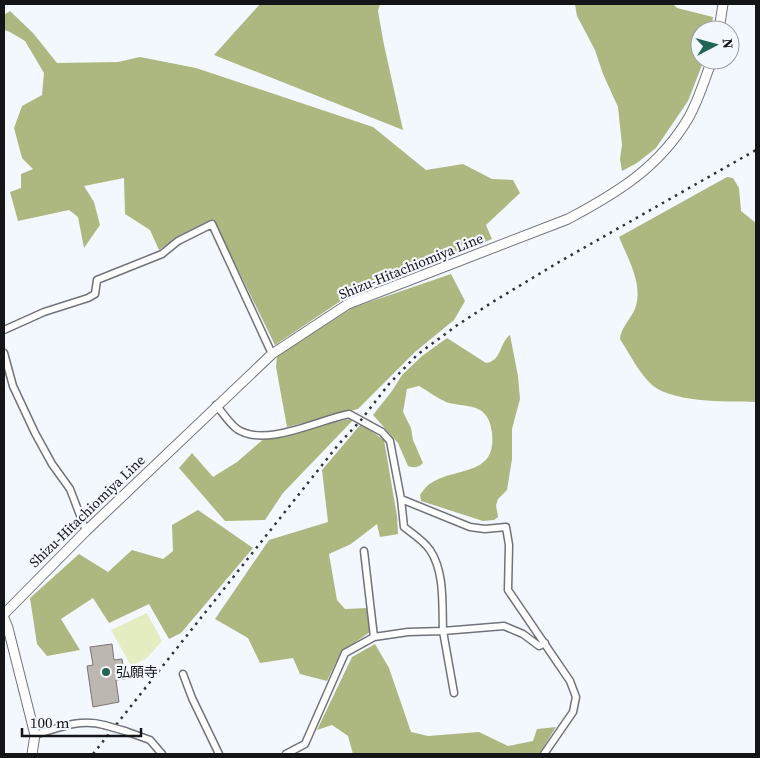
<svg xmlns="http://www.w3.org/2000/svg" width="760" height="758" font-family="'Source Serif 4','Noto Sans JP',serif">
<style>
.green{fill:#e3edc1}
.forest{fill:#acb880}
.building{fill:#bdb7b2;stroke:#7a756f}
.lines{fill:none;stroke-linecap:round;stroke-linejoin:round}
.street-casing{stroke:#707379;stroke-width:9}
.secondary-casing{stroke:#707379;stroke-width:11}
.street{stroke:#fff;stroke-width:6}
.secondary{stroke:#fff;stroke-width:9}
.rail{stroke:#2f3134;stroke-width:2.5;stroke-dasharray:2.5 5;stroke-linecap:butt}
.street-bridge-casing{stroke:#707379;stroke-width:9;stroke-linecap:butt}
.street-bridge{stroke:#fff;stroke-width:6}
.poi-dot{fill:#226555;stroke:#f3f7fe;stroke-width:2}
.labels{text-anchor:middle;stroke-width:4.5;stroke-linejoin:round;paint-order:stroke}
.street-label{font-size:14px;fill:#141518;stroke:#f3f7fe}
.poi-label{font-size:14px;fill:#141518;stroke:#f3f7fe;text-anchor:start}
</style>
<rect width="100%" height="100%" fill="#f3f7fe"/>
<path class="green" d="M147,613L162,641L147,658L131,666L111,630Z"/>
<path class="forest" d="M260,4H380L378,11L384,45L403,130L214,55Z
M575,4H673L677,8L713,17L711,30H700V60H704L688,101L656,148L637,163L622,171L620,159L622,145L618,107L603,74L595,50L577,16Z
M10,11L33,33L57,63L118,62L140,57L196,68L373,127L426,170L463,164L492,179L513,180L520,193L486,225L492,239L421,269L368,287L342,300L275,345L214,221L177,237L159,250L150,230L125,214L124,178L84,186L94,202L100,225L84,248L78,217L69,210L18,221L10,192L21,188V174L33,169L22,158L14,128L22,106L42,95L44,73L25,41L10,32L4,30V15Z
M727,177L733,178L739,188L741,211L756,223V402C728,401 667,404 648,381C637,369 629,353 620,339C621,328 629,321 634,311C645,287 628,259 619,237Z
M451,274L465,301L454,320L415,352L358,409L287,427L276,367L277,356L352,308Z
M510,335L518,376L520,399L512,429V459L507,490L498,499L496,505L498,517L494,520L483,521L421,501L420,495C422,492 425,488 427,486C452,465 497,479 492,433C491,424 488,415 480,410C469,404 457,406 446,402C437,398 428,391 419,386L407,389L403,412L411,428L413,440L423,463C418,468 414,468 408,466L398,443L373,415L392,391L402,375L422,356L447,338L486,363C502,361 499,343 510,335Z
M355,418L283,493L265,520L225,521L179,468L192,453L213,477L237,462L267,436Z
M361,424L384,440L397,516L398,534L380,537L377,524L351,544L329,554L337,600L345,609L367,608L370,632L341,652L327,681L300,674L293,658L260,663L248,638L215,619L269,540L328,522L322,470Z
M198,510L253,548L181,633L169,639L149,604L109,623L93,598L61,619L80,650L47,656L37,644L30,598L79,554L108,572L132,550L163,559L173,551L172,525Z
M375,644L389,668L411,732L428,736L479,732L508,746L533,741L537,729L556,727L539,754H353L348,736L332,725L317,730L352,657Z"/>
<path class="building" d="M112,644L114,660L122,659L125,679L116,680L119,702L93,707L87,666L93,665L90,647Z"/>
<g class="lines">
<defs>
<path id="street" d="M4,330L44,312L88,298L95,294L97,280L162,254L178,241L212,224L272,354
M4,353L13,386L35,433L52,464L70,489L86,531
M216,405C223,413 229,423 237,429C265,448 318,420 349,414L382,432L390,441L401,499L470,527L485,529L506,527L509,545L508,590L570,681L576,697L573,712L544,754
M364,551L374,637
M183,674L192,698L219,754
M454,693L443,631L504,626L523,634L539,646L545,643
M125,731L150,740L162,754
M35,735C58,728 80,718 104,725
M286,754L305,744L345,653L374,637L408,632L443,631C442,606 445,572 430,550C424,541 413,534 404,527L401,499"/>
<path id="secondary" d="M719,30L723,4
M4,614L86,531L272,354L348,304L568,219C617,193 660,167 689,117C699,99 705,78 712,60
M4,618L8,628L35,735L32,754"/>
</defs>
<use href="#street" class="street-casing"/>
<use href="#secondary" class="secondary-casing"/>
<use href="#street" class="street"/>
<use href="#secondary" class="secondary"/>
<path class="rail" d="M93,754L338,445L361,420L389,384L417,355L456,326L491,303L559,262L756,150"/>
<defs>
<path id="street-bridge" d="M104,725L125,731"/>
</defs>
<use href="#street-bridge" class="street-bridge-casing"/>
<use href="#street-bridge" class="street-bridge"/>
</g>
<circle class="poi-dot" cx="106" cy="672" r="5"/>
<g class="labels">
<g class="street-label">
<text transform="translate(411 266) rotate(-22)" y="5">Shizu-Hitachiomiya Line</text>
<text transform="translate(87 511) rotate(-44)" y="5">Shizu-Hitachiomiya Line</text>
</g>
<g class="poi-label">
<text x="116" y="677">弘願寺</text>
</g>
</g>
<rect width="760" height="758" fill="none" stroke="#141518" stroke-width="10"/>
<g transform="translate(715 45) rotate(84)"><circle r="24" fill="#f3f7fe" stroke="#9a9da2"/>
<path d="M0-4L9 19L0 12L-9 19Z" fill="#226555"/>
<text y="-8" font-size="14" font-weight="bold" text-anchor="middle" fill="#141518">N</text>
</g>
<path d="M22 728v8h119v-8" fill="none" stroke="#141518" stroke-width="2.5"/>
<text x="30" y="728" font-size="15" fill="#141518" stroke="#f3f7fe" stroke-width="4" paint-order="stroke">100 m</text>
</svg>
